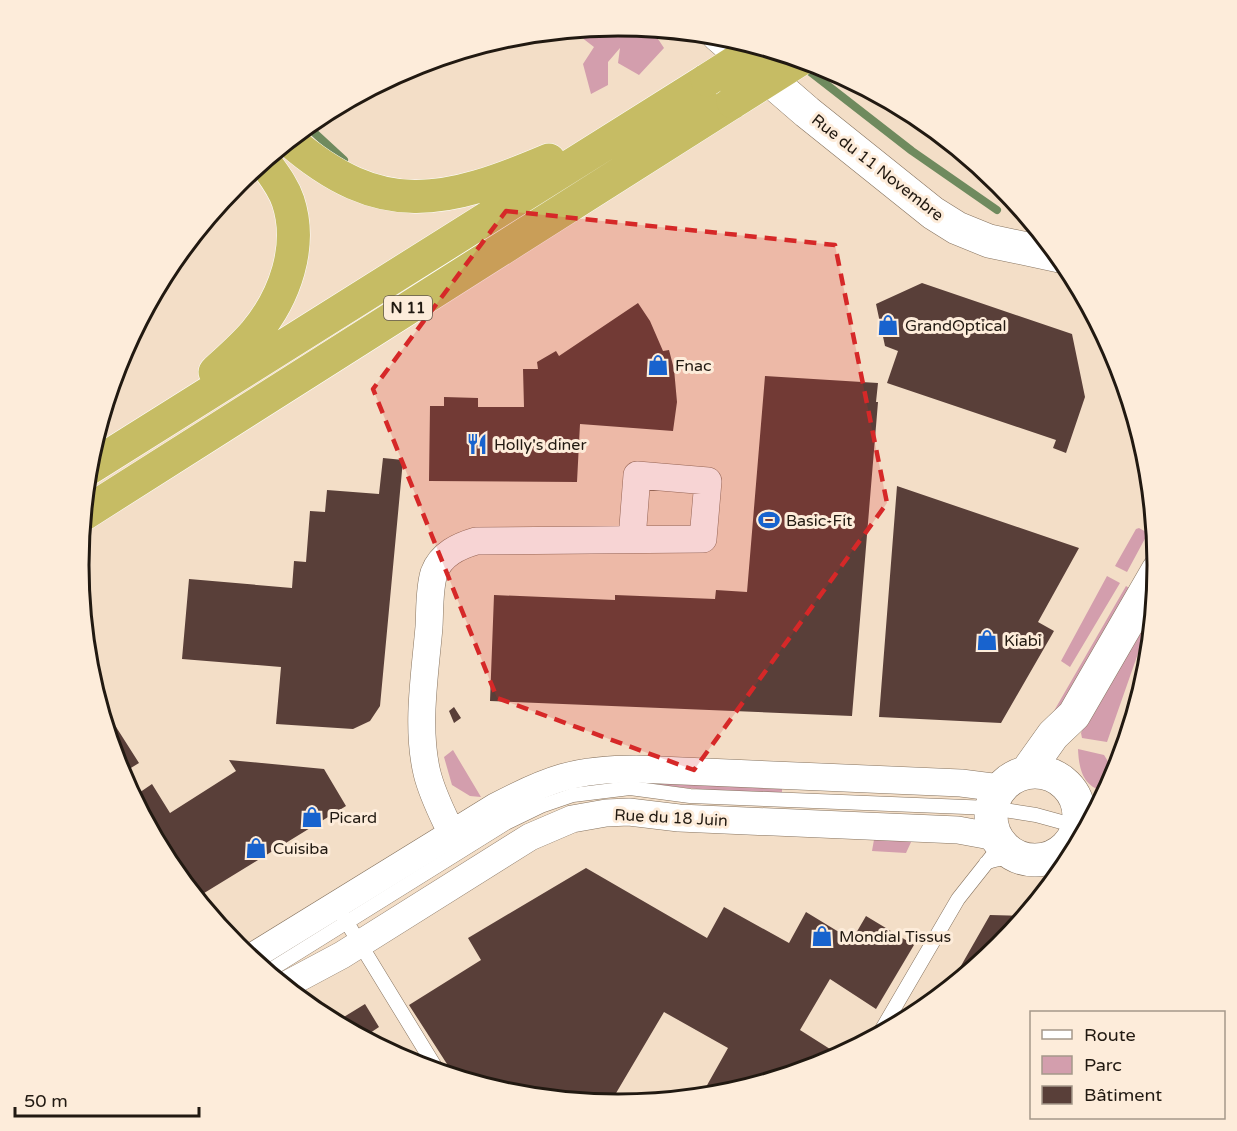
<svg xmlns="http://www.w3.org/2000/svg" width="1237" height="1131" font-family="'Varela Round',sans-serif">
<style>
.green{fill:#d39ead}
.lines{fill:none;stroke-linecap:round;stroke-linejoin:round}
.stream{stroke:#6f8a5e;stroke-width:8}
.building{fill:#593f39}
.service-casing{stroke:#86735f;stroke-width:15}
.minor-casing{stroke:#86735f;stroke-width:28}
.tertiary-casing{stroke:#86735f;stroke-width:34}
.trunk-casing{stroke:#fff;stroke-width:34}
.service{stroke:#fff;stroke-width:14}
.minor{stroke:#fff;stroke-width:27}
.tertiary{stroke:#fff;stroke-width:33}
.trunk{stroke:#c6bc64;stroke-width:33}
.trunk-bridge-casing{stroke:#fff;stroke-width:34;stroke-linecap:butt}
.trunk-bridge{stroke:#c6bc64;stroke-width:33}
.marked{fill:#d62828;fill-opacity:0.2;stroke:#d62828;stroke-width:4.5;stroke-dasharray:12 8;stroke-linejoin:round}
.labels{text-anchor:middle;stroke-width:6;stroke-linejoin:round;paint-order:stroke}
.shield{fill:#fdecda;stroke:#63584d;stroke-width:1.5}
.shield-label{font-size:15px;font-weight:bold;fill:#211911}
.street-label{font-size:16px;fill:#211911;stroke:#fdecda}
.poi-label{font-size:16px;fill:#211911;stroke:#fdecda;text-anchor:start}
.rim{fill:none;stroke:#211911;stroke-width:3}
</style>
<rect width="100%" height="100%" fill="#f3dec7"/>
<path class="green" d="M619,26C643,28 651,26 664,48L639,75L618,63L620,48L608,62V85L591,94L583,64L594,47L572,30Z
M1139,528L1148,533L1127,572L1115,566L1136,529Z
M1107,576L1120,583L1070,667L1061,661Z
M1126,586L1131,589L1051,726L1047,723Z
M1155,605L1107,742L1082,738L1081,733L1090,714Z
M1078,749L1104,755L1116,774L1107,792C1083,788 1079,770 1078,749Z
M453,750L481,797L470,796L452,785L444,757Z
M617,778L782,785V793L706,790L623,781L580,785L552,792L510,813L506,809L531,797L577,781Z
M875,834L912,840L906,853L872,851Z"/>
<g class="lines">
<path class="stream" d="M804,67L912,151L997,210
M307,126L344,160"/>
</g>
<path class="building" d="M922,283L1072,334L1085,397L1066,453L1053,448L1056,440L887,383L898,351L885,346L876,304Z
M638,303L650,321L663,351L669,350L674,369L677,402L673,431L580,424L577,482L429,481L430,406H444V397L478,398V407H524L523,369H538L537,362L556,351L559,356Z
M765,376L878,383L876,402H878L852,716L490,701L494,595L615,600V595L715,599L716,590L747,592Z
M383,458L403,460L380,706L370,721L353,729L276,724L281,667L182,659L189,579L292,588L294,561L306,562L310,511L325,512L327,490L379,494Z
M897,486L1079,548L1038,622L1054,631L1001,723L879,717Z
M97,697L139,763L121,774L119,772Z
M454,707L461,718L454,723L449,711Z
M229,760L324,769L346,806L196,898L169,865L133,797L152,784L170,813L236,771Z
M586,868L707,938L724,907L789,943L806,912L852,940L866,916L914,945L876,1009L830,979L800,1030L841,1056L825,1065L724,1095L706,1087L728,1048L664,1012L609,1105L580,1102L562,1091L568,1100L513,1095L456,1078L409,1005L481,960L468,938Z
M990,915L1026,916L1000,948L946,992Z
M365,1004L379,1027L364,1037L366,1040L334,1023Z"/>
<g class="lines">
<defs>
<path id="service" d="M986,863C999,857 1012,857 1027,860
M343,916L439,1073
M267,972L506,823L541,806L573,795L630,788L690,796L991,808L1036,815L1087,829
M878,1036L958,899L996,851L998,840"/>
<path id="minor" d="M451,832C442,813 432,794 427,773C416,727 425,674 429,627C430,610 429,589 434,573C441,554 459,546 476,541L703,539L708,481L637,475L632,539
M250,958L495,807C548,779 575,769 636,769L961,783L1000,788
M284,986L342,955L530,837L572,819L606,813L629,812L679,818L958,830L996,837"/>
<path id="tertiary" d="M718,35L807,112L933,213L957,228L989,241L1060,256
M991 816a44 44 0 1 1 88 0a44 44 0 1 1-88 0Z
M1026,773L1053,735L1074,715L1158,570"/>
<path id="trunk" d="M289,140C381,220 445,204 549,160
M215,372C229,359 243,347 255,333C285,297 303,246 288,201C283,186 273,174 264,161
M88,469L707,80
M84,514L733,102"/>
</defs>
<use href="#service" class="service-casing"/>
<use href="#minor" class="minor-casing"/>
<use href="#tertiary" class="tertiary-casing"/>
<use href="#trunk" class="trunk-casing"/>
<use href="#service" class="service"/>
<use href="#minor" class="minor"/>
<use href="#tertiary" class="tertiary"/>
<use href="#trunk" class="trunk"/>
<defs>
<path id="trunk-bridge" d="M707,80L759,47
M733,102L801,59"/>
</defs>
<use href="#trunk-bridge" class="trunk-bridge-casing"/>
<use href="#trunk-bridge" class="trunk-bridge"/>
</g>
<path class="marked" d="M506,211L835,245L887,503L694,770L497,698L373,389Z"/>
<defs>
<symbol id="shop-bare" viewBox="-9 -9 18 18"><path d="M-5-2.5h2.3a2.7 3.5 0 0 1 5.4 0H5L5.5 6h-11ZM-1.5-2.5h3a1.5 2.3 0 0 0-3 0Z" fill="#1863ce" stroke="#fdecda" stroke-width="2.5" paint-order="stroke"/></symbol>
<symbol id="restaurant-bare" viewBox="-9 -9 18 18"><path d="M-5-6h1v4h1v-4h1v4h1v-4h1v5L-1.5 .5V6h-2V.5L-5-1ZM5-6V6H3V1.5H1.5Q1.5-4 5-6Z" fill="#1863ce" stroke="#fdecda" stroke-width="2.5" paint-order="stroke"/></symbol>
<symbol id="stadium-bare" viewBox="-9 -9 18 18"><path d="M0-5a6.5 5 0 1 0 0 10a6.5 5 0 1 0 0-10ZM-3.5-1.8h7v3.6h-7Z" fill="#1863ce" stroke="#fdecda" stroke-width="2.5" paint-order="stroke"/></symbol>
</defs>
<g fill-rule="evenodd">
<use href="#shop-bare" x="873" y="310" width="30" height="30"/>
<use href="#shop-bare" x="643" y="350" width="30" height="30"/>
<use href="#restaurant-bare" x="462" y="429" width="30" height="30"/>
<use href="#stadium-bare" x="754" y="505" width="30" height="30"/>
<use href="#shop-bare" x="972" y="625" width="30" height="30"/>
<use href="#shop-bare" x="297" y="802" width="30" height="30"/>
<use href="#shop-bare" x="241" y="833" width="30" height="30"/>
<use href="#shop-bare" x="807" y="921" width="30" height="30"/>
</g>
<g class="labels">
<rect class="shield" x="384" y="296" width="48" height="24" rx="4.5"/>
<g class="shield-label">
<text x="408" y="313">N 11</text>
</g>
<g class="street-label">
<text transform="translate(878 167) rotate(38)" y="6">Rue du 11 Novembre</text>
<text transform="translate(671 817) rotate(3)" y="6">Rue du 18 Juin</text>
</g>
<g class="poi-label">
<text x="905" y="331">GrandOptical</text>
<text x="675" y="371">Fnac</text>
<text x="494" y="450">Holly's diner</text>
<text x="786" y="526">Basic-Fit</text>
<text x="1004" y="646">Kiabi</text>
<text x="329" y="823">Picard</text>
<text x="273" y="854">Cuisiba</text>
<text x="839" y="942">Mondial Tissus</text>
</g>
</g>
<path d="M0 0H1237V1131H0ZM89 565a529 529 0 1 1 1058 0a529 529 0 1 1-1058 0Z" fill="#fdecda" fill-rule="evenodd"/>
<path class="rim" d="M89 565a529 529 0 1 1 1058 0a529 529 0 1 1-1058 0Z"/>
<rect x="1030" y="1011" width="195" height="108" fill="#fdecda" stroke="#a5988a" stroke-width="1.5"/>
<rect x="1042" y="1030" width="30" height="9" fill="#ffffff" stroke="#a5988a" stroke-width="1.5"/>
<text x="1084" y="1041" font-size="18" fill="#211911">Route</text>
<rect x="1042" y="1056" width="30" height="18" fill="#d39ead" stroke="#a5988a" stroke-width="1.5"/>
<text x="1084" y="1071" font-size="18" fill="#211911">Parc</text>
<rect x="1042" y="1086" width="30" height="18" fill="#593f39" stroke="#a5988a" stroke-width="1.5"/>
<text x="1084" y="1101" font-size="18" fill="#211911">Bâtiment</text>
<path d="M15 1107v9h184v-9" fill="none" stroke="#211911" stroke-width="3"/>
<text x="24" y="1107" font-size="18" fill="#211911" stroke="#fdecda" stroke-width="4.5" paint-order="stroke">50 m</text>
</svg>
